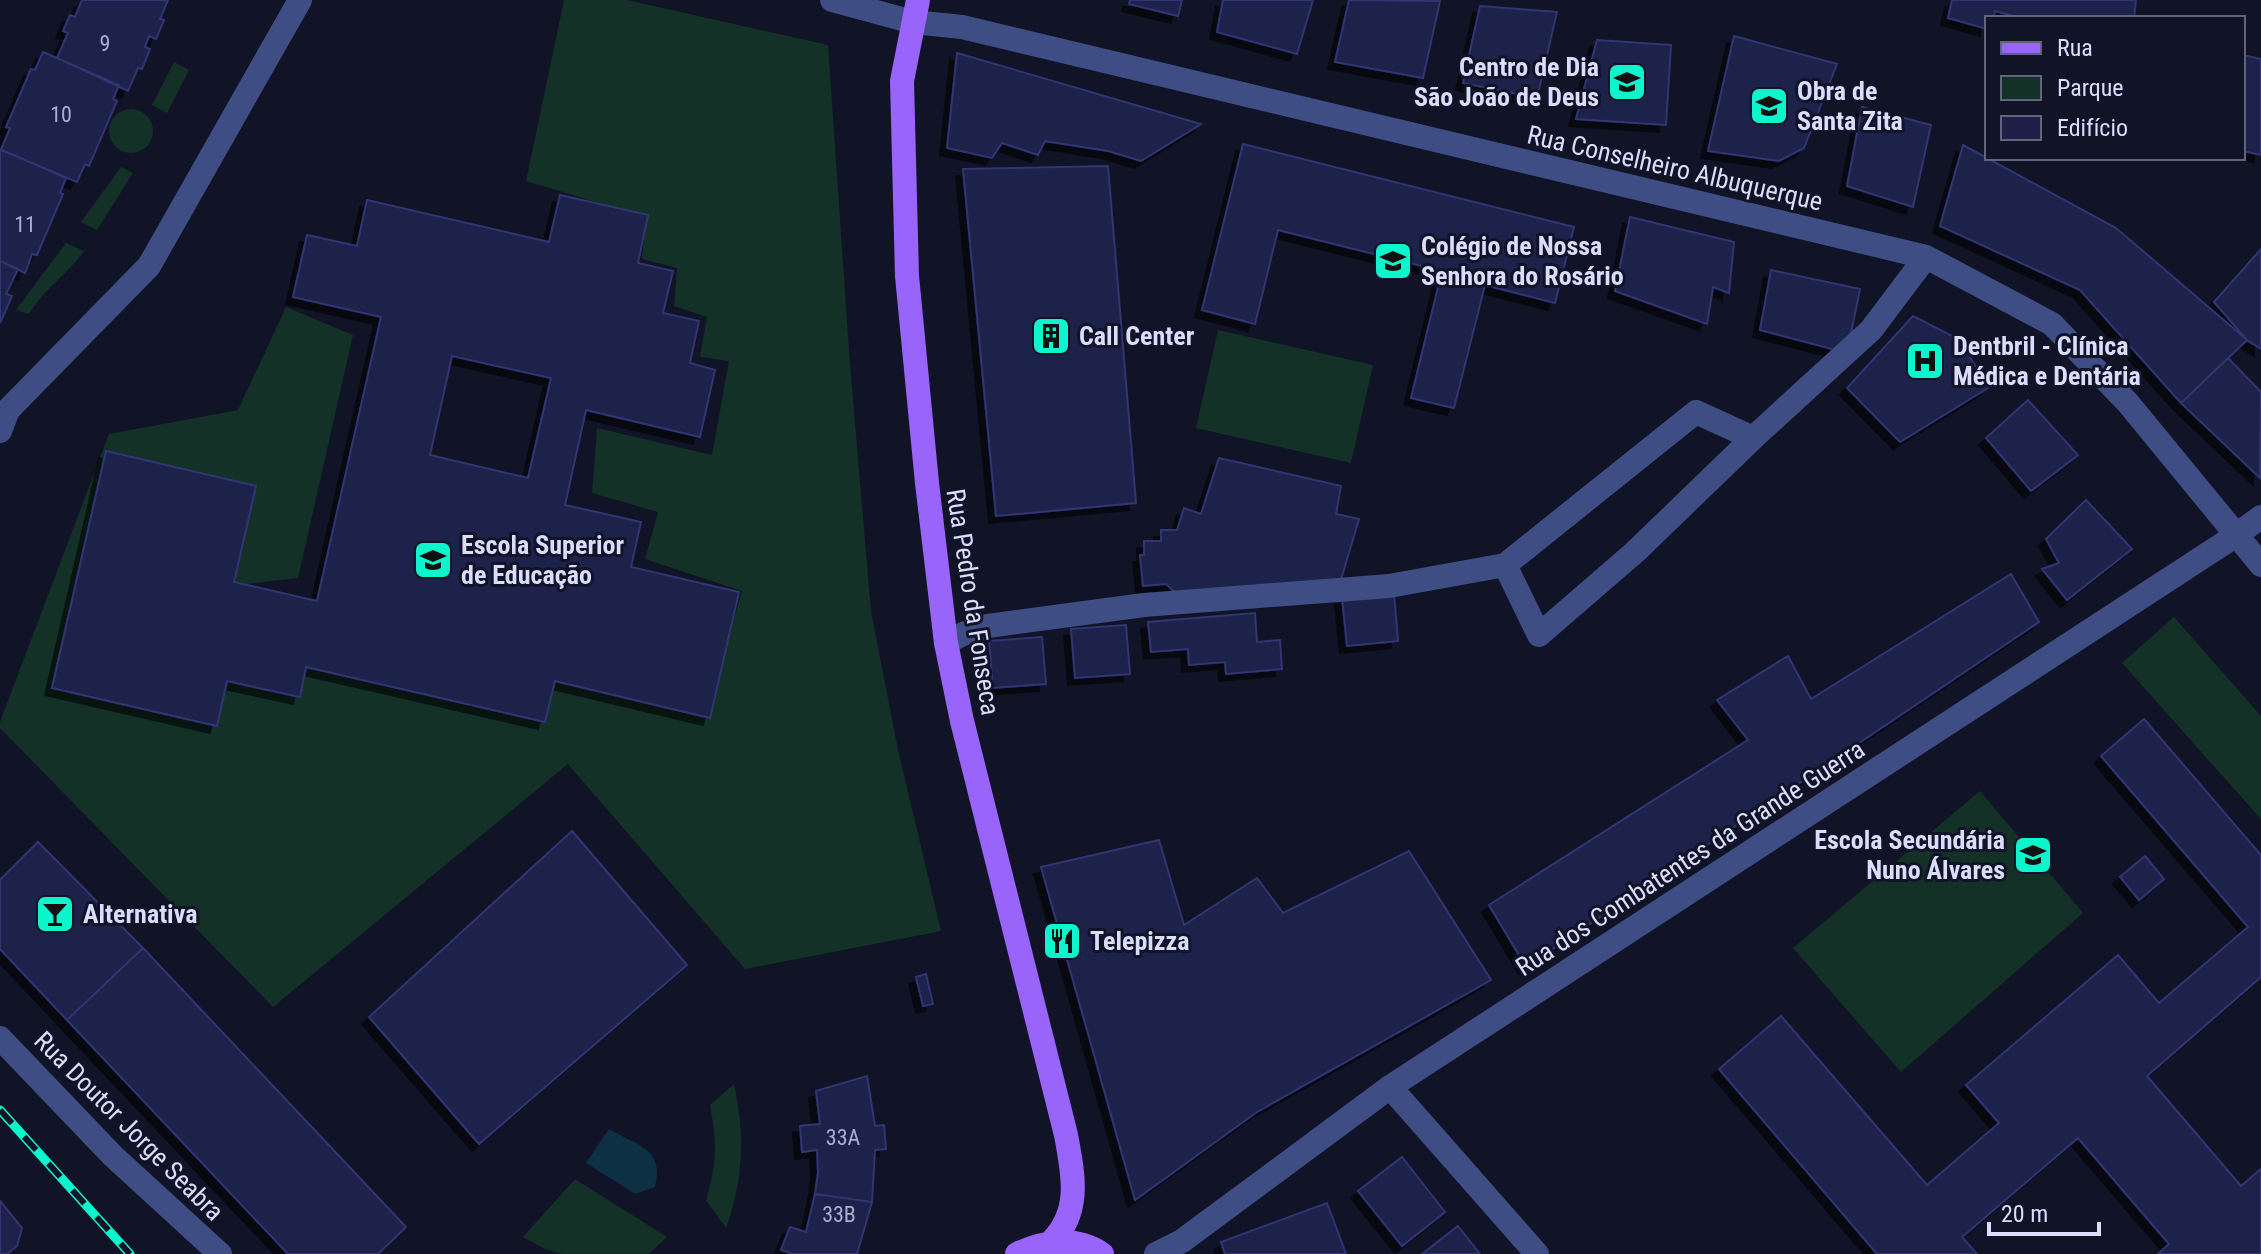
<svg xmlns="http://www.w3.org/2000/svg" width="2261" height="1254" font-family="'Roboto Condensed',sans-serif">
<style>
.green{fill:#143128}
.water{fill:#0d3045}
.building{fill:#1e2048;stroke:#303573;stroke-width:2;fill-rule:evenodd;filter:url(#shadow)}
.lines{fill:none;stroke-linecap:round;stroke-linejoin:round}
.minor{stroke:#3e4e84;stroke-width:24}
.major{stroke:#9964f9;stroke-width:24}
.rail-casing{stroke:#0cf6ce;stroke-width:9}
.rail{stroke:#111327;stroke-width:6;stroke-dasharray:18;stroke-linecap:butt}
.labels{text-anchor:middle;stroke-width:6;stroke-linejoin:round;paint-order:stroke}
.number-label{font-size:22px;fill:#aaaed0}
.poi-label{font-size:26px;font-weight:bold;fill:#d9defe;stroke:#111327;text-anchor:start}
.street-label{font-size:26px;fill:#d9defe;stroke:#111327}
</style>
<defs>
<filter id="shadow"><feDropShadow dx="-7" dy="7" stdDeviation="0" flood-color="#0009"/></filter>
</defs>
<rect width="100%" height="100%" fill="#111327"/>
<path class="green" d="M564,0H627L828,45L850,365L871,611L898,750L941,931L745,969L568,764L273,1007L0,728V722L109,434L238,410L286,307L353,335L298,578L228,586L214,660L293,647L549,674L707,710L742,591L645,559L658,512L592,493L597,428L712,455L729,361L700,357L707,317L674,306L677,268L642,259L646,217L526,181Z
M174,62L189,70L167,113L152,105Z
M109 131a22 22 0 1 1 44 0a22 22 0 1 1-44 0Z
M121,167L133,173L97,230L81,222Z
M66,243L84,251C68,274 43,290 29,314L16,310Z
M1218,330L1373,365L1351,463L1196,428Z
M2174,617L2261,716V819L2122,663Z
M1980,791L2083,913L1901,1072L1793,948Z
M734,1084C745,1135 744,1178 726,1228L706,1200C717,1163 717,1143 710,1105Z
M575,1179L667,1237L649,1254H562L545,1249L523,1237Z"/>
<path class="water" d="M609,1129C638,1146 665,1149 655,1187L635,1194L586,1163Z"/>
<path class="building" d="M82,0H168L160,19L164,20L156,39L149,36L145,47L150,49L142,69L138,68L128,91L57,58L68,33L63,31L70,15L75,17Z
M1130,0H1182L1178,16L1129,4Z
M1223,0H1313L1297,54L1217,32Z
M1349,0L1440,1L1423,78L1335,62Z
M1952,0H2136L2134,18H2021L1995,11L1993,18H1987V29L1948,18Z
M1480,6L1557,12L1537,98L1463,83Z
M1734,36L1837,64L1804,148L1779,161L1708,151Z
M1597,40L1671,45L1666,125L1576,119Z
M43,52L119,85L113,99L117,101L89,166L85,164L77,182L1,150L10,128L6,127L31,69L35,70Z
M957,53L1201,124L1141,161L1108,151L1045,141L1038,155L1002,143L992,158L947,148Z
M2243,55L2261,59V155L2243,151Z
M1862,107L1931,125L1913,207L1847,186Z
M1243,144L1574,227L1555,303L1485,285L1454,408L1411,398L1442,271L1278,230L1255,324L1202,310Z
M1963,145L2116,228L2247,340L2181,403L2080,290L1940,226Z
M0,149L66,178L60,193L63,194L37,255L32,254L25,273L0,261Z
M1108,166L1136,503L996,516L963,169Z
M560,195L648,215L638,263L673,271L663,313L699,321L690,363L715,370L700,437L586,410L565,505L641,522L631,567L739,592L710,718L555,681L545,722L306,667L300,697L227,681L217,726L52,688L106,451L256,486L234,582L317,601L381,317L293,297L307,235L357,246L367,200L549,242ZM452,356L551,378L528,478L430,455Z
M1630,217L1734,242L1729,293L1713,287L1707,324L1615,291Z
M2261,249V349L2247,340L2214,302Z
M0,261L18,269L6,294L12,296L0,323Z
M1771,270L1860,289L1847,353L1760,330Z
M1913,316L1960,340L1988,388L1900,442L1847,388Z
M2228,358L2261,392L2260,478L2181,403Z
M2028,400L2078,455L2031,491L1986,438Z
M1219,458L1341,486L1336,514L1359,519L1340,583L1177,594L1166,584L1143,586L1140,555H1144V541H1161V530H1177L1184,508L1201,514Z
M2086,500L2132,549L2067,600L2042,569L2059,563L2046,539Z
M2011,574L2039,622L1526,967L1489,905L1748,740L1717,700L1788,656L1811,699Z
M1394,593L1398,641L1347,646L1342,598Z
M1255,613L1257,642L1280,640L1282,669L1226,674L1225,662L1189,665L1188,649L1151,652L1148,622Z
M1126,625L1130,674L1075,678L1071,629Z
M1042,637L1046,684L993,688L989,641Z
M2144,719L2261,855V977L2147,1076L2241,1186L2261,1169V1254H2158L2169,1244L2078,1138L1962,1237L1977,1254H1877L1719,1069L1781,1016L1927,1185L1999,1123L1966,1085L2118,955L2159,1003L2248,927L2101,756Z
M572,831L687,965L479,1144L369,1017Z
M1159,840L1184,925L1257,878L1283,913L1409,851L1491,980L1257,1112L1135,1200L1041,867Z
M38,842L143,948L67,1020L0,949V880Z
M2145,856L2164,879L2139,900L2120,877Z
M143,948L406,1227L378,1254H288L67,1020Z
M926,974L933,1004L923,1006L916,977Z
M867,1076L875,1126L884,1125L886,1149L875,1150L872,1202L815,1194L818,1173L817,1150L802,1152L800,1126L820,1124L816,1091Z
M1402,1157L1445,1212L1402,1246L1358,1191Z
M815,1194L872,1202L857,1254H793L781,1250L790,1227L806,1232Z
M0,1201L22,1228L17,1246L7,1254H0Z
M1327,1203L1346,1254H1225L1221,1242Z
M1458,1226L1480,1254H1422Z"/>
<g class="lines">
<path class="minor" d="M832,0L913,22L962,27L1926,257L2052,324L2128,403L2261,565
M0,431L8,410L149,266L300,0
M1505,565L1696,412L1753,438
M946,643L963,634L988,626L1144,605L1389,586L1505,565L1539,635L1635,552L1753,438L1871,330L1926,257
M0,1038L113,1156L220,1254
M1390,1087L1537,1254
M1156,1254L1182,1241L1390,1087L2235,536L2261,517"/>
<path class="major" d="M918,0L902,81L907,276L927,483L946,643L962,721L1066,1135C1073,1174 1082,1211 1051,1242
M1017,1254C1044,1241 1076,1236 1102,1254"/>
<defs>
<path id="rail" d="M0,1110L130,1254"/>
</defs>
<use href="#rail" class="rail-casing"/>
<use href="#rail" class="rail"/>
</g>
<defs>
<symbol id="school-square" viewBox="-11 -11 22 22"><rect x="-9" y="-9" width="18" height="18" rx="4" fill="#0cf6ce" stroke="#111327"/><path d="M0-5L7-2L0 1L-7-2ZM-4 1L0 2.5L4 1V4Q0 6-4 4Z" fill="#111"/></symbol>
<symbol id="building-square" viewBox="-11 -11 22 22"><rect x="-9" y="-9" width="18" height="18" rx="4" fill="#0cf6ce" stroke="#111327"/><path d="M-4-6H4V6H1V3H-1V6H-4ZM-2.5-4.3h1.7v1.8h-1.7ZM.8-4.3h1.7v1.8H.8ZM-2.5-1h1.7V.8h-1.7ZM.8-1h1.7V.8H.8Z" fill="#111"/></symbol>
<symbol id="hospital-square" viewBox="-11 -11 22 22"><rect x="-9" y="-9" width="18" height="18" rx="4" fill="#0cf6ce" stroke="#111327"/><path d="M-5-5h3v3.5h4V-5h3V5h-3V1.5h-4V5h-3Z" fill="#111"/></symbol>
<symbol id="university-square" viewBox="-11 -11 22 22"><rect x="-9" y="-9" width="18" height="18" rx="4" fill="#0cf6ce" stroke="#111327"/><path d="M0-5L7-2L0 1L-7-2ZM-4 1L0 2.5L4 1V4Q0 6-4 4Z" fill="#111"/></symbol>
<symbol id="bar-square" viewBox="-11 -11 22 22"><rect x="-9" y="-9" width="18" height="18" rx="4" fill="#0cf6ce" stroke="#111327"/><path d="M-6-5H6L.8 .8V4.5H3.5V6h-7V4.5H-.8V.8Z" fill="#111"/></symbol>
<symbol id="restaurant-square" viewBox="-11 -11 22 22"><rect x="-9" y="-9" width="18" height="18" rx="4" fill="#0cf6ce" stroke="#111327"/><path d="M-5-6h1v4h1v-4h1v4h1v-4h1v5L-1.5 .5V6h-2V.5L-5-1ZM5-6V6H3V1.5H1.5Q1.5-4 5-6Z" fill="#111"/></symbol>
</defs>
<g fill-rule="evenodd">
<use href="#school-square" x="1605" y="60" width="44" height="44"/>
<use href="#school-square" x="1747" y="84" width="44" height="44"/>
<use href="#school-square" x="1371" y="239" width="44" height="44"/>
<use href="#building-square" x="1029" y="314" width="44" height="44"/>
<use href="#hospital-square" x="1903" y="339" width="44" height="44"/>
<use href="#university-square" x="411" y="538" width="44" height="44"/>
<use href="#school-square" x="2011" y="833" width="44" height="44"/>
<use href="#bar-square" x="33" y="892" width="44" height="44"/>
<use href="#restaurant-square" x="1040" y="919" width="44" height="44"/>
</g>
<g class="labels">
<g class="number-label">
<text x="105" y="51">9</text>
<text x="61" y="122">10</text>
<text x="25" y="232">11</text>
<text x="843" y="1145">33A</text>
<text x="839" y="1222">33B</text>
</g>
<g class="poi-label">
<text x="1599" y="76" text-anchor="end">Centro de Dia<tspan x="1599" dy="30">São João de Deus</tspan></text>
<text x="1797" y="100">Obra de<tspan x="1797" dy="30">Santa Zita</tspan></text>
<text x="1421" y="255">Colégio de Nossa<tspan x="1421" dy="30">Senhora do Rosário</tspan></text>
<text x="1079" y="345">Call Center</text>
<text x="1953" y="355">Dentbril - Clínica<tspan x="1953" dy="30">Médica e Dentária</tspan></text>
<text x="461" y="554">Escola Superior<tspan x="461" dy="30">de Educação</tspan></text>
<text x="2005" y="849" text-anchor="end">Escola Secundária<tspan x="2005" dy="30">Nuno Álvares</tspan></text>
<text x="83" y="923">Alternativa</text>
<text x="1090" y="950">Telepizza</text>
</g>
<g class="street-label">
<text transform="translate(1675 168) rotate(13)" y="9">Rua Conselheiro Albuquerque</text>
<text transform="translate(973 602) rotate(81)" y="9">Rua Pedro da Fonseca</text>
<text transform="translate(1690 858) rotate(-33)" y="9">Rua dos Combatentes da Grande Guerra</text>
<text transform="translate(129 1126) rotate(45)" y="9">Rua Doutor Jorge Seabra</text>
</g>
</g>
<rect x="1985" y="16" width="260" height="144" fill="#111327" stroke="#61647d" stroke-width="2"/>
<rect x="2001" y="42" width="40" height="12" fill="#9964f9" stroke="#61647d" stroke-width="2"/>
<text x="2057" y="56" font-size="24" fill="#d9defe">Rua</text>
<rect x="2001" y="76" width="40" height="24" fill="#143128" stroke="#61647d" stroke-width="2"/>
<text x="2057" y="96" font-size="24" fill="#d9defe">Parque</text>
<rect x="2001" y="116" width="40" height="24" fill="#1e2048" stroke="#61647d" stroke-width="2"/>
<text x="2057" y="136" font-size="24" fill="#d9defe">Edifício</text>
<path d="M1989 1222v12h110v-12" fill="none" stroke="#d9defe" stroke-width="4"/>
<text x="2001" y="1222" font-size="24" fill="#d9defe" stroke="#111327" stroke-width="6" paint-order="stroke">20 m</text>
</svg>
